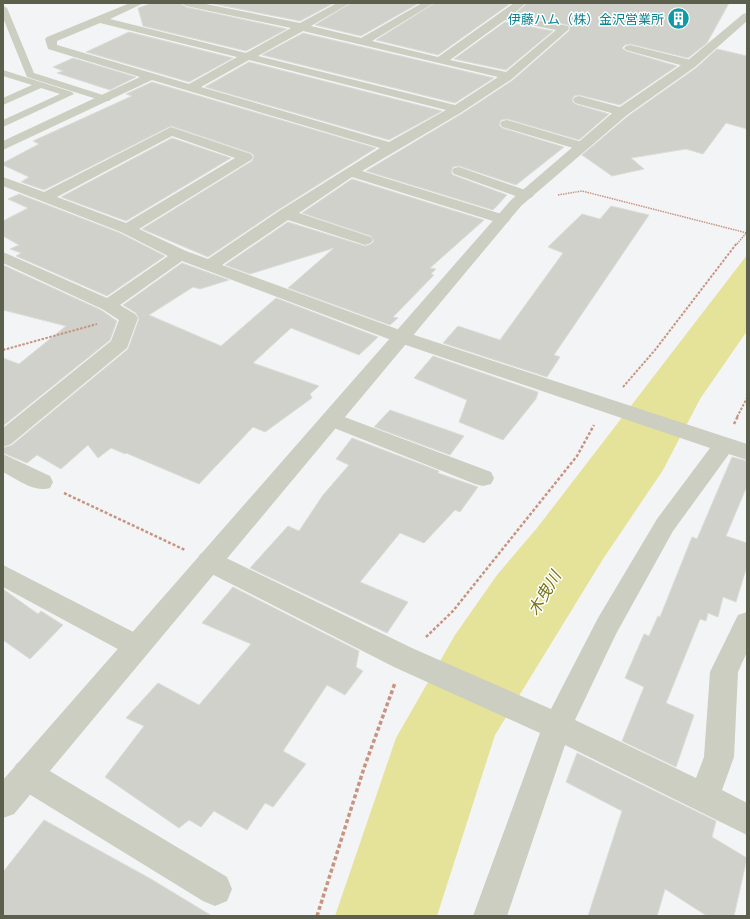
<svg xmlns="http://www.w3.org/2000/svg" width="750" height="919" font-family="Karla,'Noto Sans JP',sans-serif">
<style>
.water{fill:#e5e299}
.building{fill:#cfd1ca;stroke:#dbddd8}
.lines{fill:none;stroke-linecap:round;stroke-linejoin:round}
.path-far3{stroke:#c89482;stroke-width:1.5;stroke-dasharray:1.5 1;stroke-linecap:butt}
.path-far2{stroke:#c89482;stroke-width:2;stroke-dasharray:2.5 1.5;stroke-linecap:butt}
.path-far1{stroke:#c89482;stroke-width:2.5;stroke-dasharray:3 2;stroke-linecap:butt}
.path{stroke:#c89482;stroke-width:3.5;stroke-dasharray:4 2.5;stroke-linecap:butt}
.service{fill:#cbcec0;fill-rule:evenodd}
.minor{fill:#cbcec0;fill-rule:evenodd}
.tertiary{fill:#cbcec0;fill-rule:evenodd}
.labels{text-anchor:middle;stroke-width:3;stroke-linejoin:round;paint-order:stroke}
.far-culture-label{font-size:13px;fill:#0d838f;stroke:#fff;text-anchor:end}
.water-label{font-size:16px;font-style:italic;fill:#777418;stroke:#fff}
</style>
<rect width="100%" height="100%" fill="#f3f4f5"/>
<path class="water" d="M747,255V331L700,399L663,470L603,559L495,735L437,916H335L396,738L455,635L497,575L537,528Z"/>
<path class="building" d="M152,3H180L186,7L287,29L246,51L143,26L138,8Z
M209,3H334L300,21Z
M351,3H419L361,36L315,25Z
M435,3H511L438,55L376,40Z
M527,3H729L707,43L688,58L630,44L625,45L622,48L626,51L677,66L620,105L579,95L574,96L572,101L575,104L609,114L579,140L507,119L501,120L499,125L502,128L564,147L516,185L459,166L453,167L451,172L453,175L507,195L493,210L366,171L463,113L513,80L569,31L570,27L568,25L515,14Z
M505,22L553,31L506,70L454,59Z
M129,32L233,58L189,82L86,52Z
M303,33L494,78L455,103L262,55Z
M717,49L747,56V129L726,123L703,154L686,149L631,158L644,169L612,176L582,155L628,116L696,68Z
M73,58L136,77L110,90L57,73L63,71L53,67Z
M249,62L442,111L389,140L205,87Z
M152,82L376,148L278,210L208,257L142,229L252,161L254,156L251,153L171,126L44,190L21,182L29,177L3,165V163L39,144L33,141L132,96L126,94Z
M172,138L231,158L126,221L61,197Z
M352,179L484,220L430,268L436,269L431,274L434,275L393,317L398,318L390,325L288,288L334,248L250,274L225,265L288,222L365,246L371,244L374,241L371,236L302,213Z
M19,194L120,233L165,256L107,296L16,256L21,253L10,249L19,245L3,236V221L28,208L8,199Z
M611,206L649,215L554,355L560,357L547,377L443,343L458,326L500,340L563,253L548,247L582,214L600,219Z
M182,263L229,280L200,289L193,287L149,315L221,346L276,298L378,337L359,355L291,328L253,363L319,386L310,394L312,398L265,432L253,427L199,484L126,453L125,454L111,448L98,458L88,445L61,469L37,455L27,463L3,453V448L12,445L128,349L139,319L136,313L123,305Z
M3,265L101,310L117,321L110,340L3,426V358L19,364L66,326L3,310Z
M433,356L538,392L536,399L503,440L459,422L467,400L414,378Z
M390,410L464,436L450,455L374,427Z
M352,438L439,471L438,473L478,487L460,512L455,510L424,543L400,533L360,582L408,602L387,633L250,568L288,526L299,531L323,495L349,465L336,459Z
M732,457L747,461V486L726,536L747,543V566L736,602L723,597L718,617L708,613L706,621L700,619L666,703L694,715L676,767L622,741L644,687L625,678L644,634L649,636L658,616L660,617L692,537L697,539Z
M233,587L359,651L356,667L363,671L345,695L327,685L283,751L306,764L273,807L265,803L247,830L214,811L201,827L189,820L179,828L105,777L144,726L126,718L158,683L199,705L251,644L202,623Z
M3,589L38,614L41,611L63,625L30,659L3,640Z
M577,753L716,821L712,837L747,858L734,916H707L665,889L657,916H588L622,811L566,782Z
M44,820L151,879L212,916H3V872Z"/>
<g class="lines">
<path class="path-far3" d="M558,195L582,191L747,233
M737,244L747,232"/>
<path class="path-far2" d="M3,350L97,324
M623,387L655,350L737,243
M737,417L747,398"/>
<path class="path-far1" d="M734,424L738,416
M64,493L185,550
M426,637L453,611L577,456L594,425"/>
<path class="path" d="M317,916L364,768L395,683"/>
<path class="service" d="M3,6L7,8L34,73L109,97L111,99L109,101H103L27,77L3,18Z
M3,70L72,92L74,94L3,127V120L60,94L41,88L3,105V98L32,85L3,76Z"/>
<path class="minor" d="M130,3H144L110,19L246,53L291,28L186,6L181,3H201L300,23L337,3H350L311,26L361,38L422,3H434L372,41L438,57L514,3H526L512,15L568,26L569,28L568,30L512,79L462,112L362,171L508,216L510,219L508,222H496L352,177L299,213L371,237L373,240L371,243L365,245L359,243L288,220L222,265L408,333L747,444V460L729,454L673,531L616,634L575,720L696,778L704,757L710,672L738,615L747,612V652L738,672L734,757L722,790L747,803V835L565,745L507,916H473L540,733L394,667L200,568L197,561L200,554L209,551L218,554L414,649L551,709L598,618L657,519L710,448L394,341L182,261L120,305L135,314L138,318L127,348L11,444L3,447V428L111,341L119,320L102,309L3,263V252L107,298L168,256L121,232L3,186V177L44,192L171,127L251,154L253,157L251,160L139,229L186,251L208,259L279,211L380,148L152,80L3,150V141L140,77L48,49L45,39L47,37ZM505,20L556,30L506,72L450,60ZM100,23L237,57L189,84L57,45V41ZM303,31L498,77L455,105L258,56ZM249,60L446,110L389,142L201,87ZM172,136L235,158L126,223L57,197Z
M630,45L695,61L697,64L691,68L626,50L624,48L626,46Z
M579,96L627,109L629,112L622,116L575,103L573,100L575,97Z
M507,120L585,143L587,146L585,149L580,150L502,127L500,124L502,121Z
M459,167L531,192L534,195L531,198H521L454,174L452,171L454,168Z
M331,412L491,472L494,478L491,484L483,486L475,484L324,424L321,419L324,414Z
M3,454L50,476L53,482L50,488C34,493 17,479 3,472Z
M3,565L145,638L149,646L145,654L136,658L127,654L3,587Z
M27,760L38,764L227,877L232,889L227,901L215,906L203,901L16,786L12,775L16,764Z"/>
<path class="tertiary" d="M747,13V21L695,67L627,115L521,206L14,814L3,818V780L511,200L617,109L687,61L743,14Z"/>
</g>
<defs>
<symbol id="building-disc" viewBox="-11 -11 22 22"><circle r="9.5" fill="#0f9aa8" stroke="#fff"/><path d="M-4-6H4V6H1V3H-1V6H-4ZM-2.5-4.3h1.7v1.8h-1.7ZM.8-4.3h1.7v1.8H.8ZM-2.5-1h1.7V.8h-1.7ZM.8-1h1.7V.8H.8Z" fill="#fff"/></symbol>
</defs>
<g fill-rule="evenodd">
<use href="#building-disc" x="666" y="6" width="25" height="25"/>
</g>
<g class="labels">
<g class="far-culture-label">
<text x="664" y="24">伊藤ハム（株）金沢営業所</text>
</g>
<g class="water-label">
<text transform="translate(544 593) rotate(-59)" y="6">木曳川</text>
</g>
</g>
<rect width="750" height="919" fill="none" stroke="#5b5f4c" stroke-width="8"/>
</svg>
